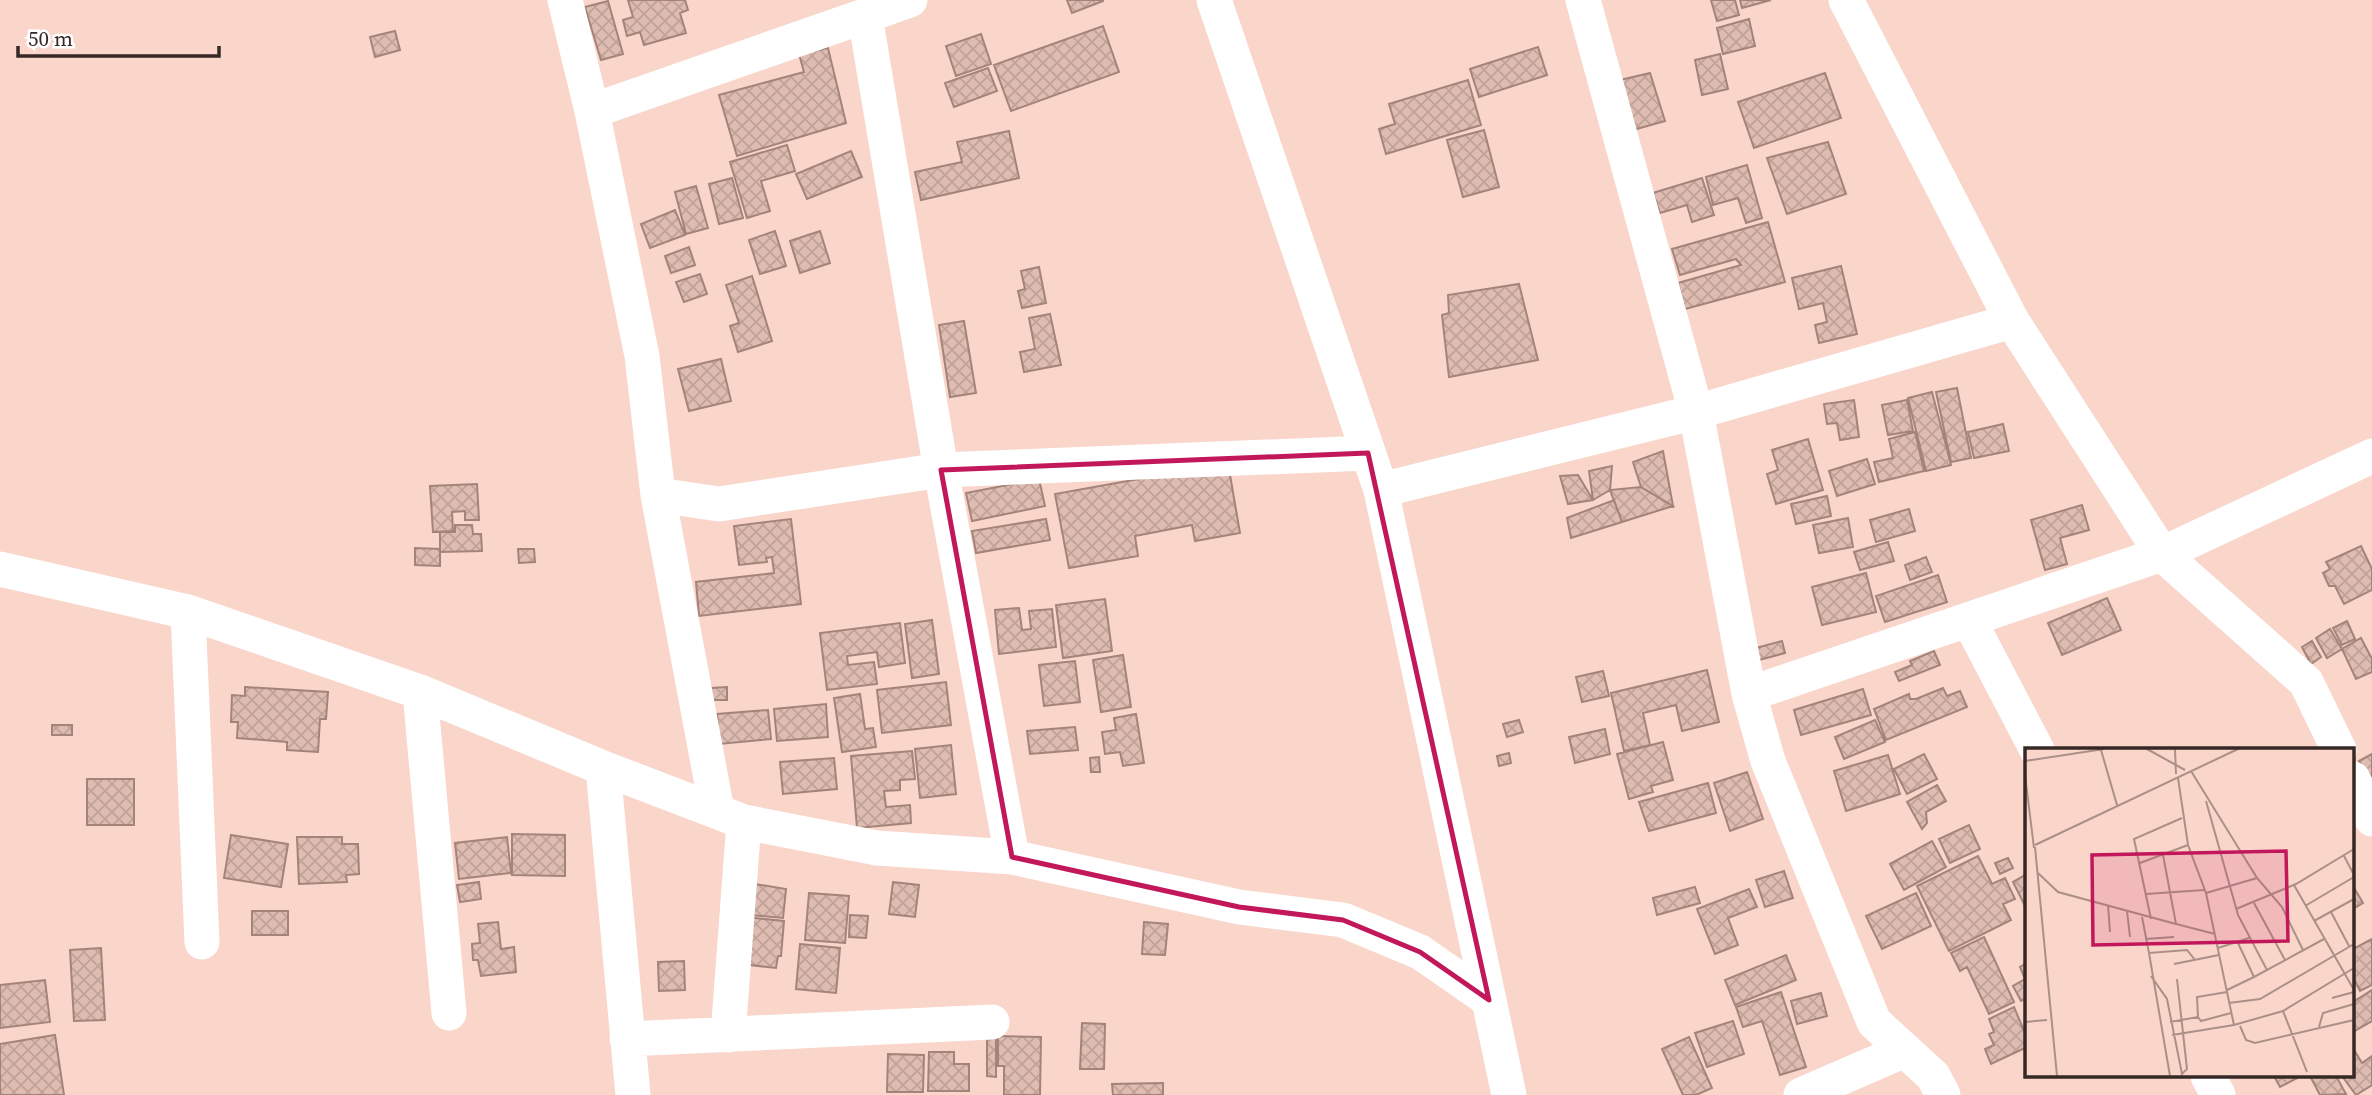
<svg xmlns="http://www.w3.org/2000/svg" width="2372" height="1095" font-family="'Source Serif 4',serif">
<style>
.building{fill:url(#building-cross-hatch);stroke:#a4847a;stroke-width:2}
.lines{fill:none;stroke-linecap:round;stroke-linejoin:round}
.minor{stroke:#fff;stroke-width:35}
.marked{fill:none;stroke:#c2185b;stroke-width:5;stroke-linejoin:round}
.inset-road{fill:none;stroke:#ab9088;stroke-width:2}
.view{fill:#c2185b;fill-opacity:0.15;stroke:#c2185b;stroke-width:3.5}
.inset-edge{fill:none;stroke:#362824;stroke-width:3.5}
</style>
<defs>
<pattern id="building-cross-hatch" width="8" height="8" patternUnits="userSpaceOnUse" patternTransform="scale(1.75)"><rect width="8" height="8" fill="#dfbcb1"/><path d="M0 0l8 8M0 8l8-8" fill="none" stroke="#c0a298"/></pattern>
</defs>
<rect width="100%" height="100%" fill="#f9d5ca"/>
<path class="building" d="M628,0H685L688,10L680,13L686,33L644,45L640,32L627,36L623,20L633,17Z
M1067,0H1103V1L1072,13Z
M1711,0H1735L1739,15L1717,21Z
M1740,0H1771L1742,8Z
M608,1L623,54L601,60L585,7Z
M1749,19L1755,46L1723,54L1717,28Z
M1103,26L1119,72L1011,111L994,65Z
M395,31L400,50L375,57L370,37Z
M981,34L991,64L956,76L946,46Z
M1538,47L1547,75L1479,97L1470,69Z
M828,48L846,123L737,156L719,95L804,72L799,54Z
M1720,54L1728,89L1702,95L1695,60Z
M988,68L997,91L954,107L945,83Z
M1650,73L1665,121L1633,130L1620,80Z
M1825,73L1841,118L1754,148L1738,102Z
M1468,80L1481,125L1386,154L1379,129L1395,124L1389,104Z
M1484,130L1499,187L1463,197L1447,140Z
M1009,131L1019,178L921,200L915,172L962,162L957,142Z
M1828,142L1846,194L1787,214L1767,158Z
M787,145L795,171L761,181L770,211L747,218L730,162Z
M851,151L862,177L807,199L796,174Z
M1747,165L1762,218L1746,223L1738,198L1713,205L1706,177Z
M732,178L743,218L719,224L709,184Z
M1702,178L1714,215L1692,222L1687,205L1660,213L1653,193Z
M696,186L708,228L686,234L675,192Z
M675,210L685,235L650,248L641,224Z
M1768,222L1785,282L1685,309L1678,283L1741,265L1736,259L1680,275L1672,249Z
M775,231L786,266L760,274L749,240Z
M820,231L830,263L800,273L790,241Z
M689,247L695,265L671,273L665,256Z
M1841,266L1857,334L1819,343L1815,325L1827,322L1823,303L1799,309L1792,278Z
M1039,267L1046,303L1022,308L1018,291L1025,289L1021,271Z
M700,274L707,294L684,302L676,282Z
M752,276L772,341L738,352L730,326L739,323L726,285Z
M1519,284L1538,360L1449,377L1442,315L1449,313L1448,295Z
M1050,314L1061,365L1024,372L1020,352L1035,349L1029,318Z
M964,321L976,393L950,397L939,325Z
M721,359L731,401L689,411L678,369Z
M1957,388L1971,458L1951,462L1936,392Z
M1932,392L1951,465L1926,471L1908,398Z
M1854,400L1859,437L1840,440L1837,423L1827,424L1824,404Z
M1907,400L1913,431L1888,435L1882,405Z
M2003,424L2009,451L1974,458L1968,432Z
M1915,432L1924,471L1879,482L1874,462L1893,458L1889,439Z
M1808,439L1823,490L1776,504L1767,474L1778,470L1772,450Z
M1663,451L1673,506L1641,487L1633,462Z
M1867,459L1875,484L1837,496L1829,471Z
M1228,463L1240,533L1195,541L1192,525L1135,536L1138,556L1069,568L1055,494Z
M1612,466L1610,490L1593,500L1589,471Z
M1578,475L1593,500L1568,504L1560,476Z
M1039,479L1045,506L972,521L966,493Z
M477,484L479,520H465V511L452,512L453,531L433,532L430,486Z
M1641,487L1673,506L1622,522L1610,490Z
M1827,496L1831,516L1796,524L1791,504Z
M1614,500L1622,522L1571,538L1567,518Z
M2082,505L2089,530L2060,538L2067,564L2045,570L2031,520Z
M1909,509L1915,531L1876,542L1870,520Z
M1848,518L1853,547L1819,553L1813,525Z
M791,519L801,604L699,616L696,582L774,573L772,557L766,558L767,562L739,565L734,526Z
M1046,519L1050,540L976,553L972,531Z
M455,525H472L473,534H481L482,551L440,552V532H455Z
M1888,542L1894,561L1860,570L1854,552Z
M2361,546L2372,569V590L2344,604L2335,586H2329L2323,573L2330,569L2326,562Z
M415,548L440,549V566L415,565Z
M518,549H534L535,562L519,563Z
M1926,557L1932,572L1910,580L1905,565Z
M1866,573L1876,612L1822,625L1812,587Z
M1938,575L1947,602L1885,622L1876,596Z
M2107,598L2121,630L2062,655L2048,623Z
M1105,599L1112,651L1063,658L1056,605Z
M1019,608L1022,630L1031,629L1029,611L1052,609L1056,647L999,654L995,610Z
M932,620L939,674L912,678L905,624Z
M2347,621L2355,639L2342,645L2333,628Z
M900,623L905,663L879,667L877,652L847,656L848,665L874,662L877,684L827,690L820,633Z
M2330,629L2342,649L2327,658L2316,638Z
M2361,638L2372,659V672L2356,679L2342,649Z
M1782,641L1785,653L1759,660L1756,648Z
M2312,641L2321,657L2311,664L2302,647Z
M1934,651L1940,665L1899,681L1895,672L1912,665L1910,661Z
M1123,655L1131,707L1101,712L1093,660Z
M1075,661L1080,702L1044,706L1039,665Z
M1707,670L1719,722L1682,731L1676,705L1643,713L1650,745L1624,751L1611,693Z
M1603,671L1609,696L1582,702L1576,677Z
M946,682L951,725L882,733L877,690Z
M245,687L328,692L326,719H320L318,752L287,750V742L237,738L238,722H231L232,695L245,696Z
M727,687V700H712L711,688Z
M1943,688L1947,696L1960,691L1967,707L1886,740L1874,709L1909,694L1910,699H1916Z
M1863,689L1871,715L1801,735L1794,710Z
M860,694L865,729L873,728L876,747L842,752L834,698Z
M826,704L828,737L777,741L774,709Z
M768,710L771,739L719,744L717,714Z
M1136,714L1144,763L1123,766L1120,752L1105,754L1102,732L1116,730L1114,718Z
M1519,720L1523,732L1507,737L1503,724Z
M1875,720L1885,742L1844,759L1835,737Z
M52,725H72V735H52Z
M1075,727L1078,750L1030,754L1027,731Z
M1605,729L1610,754L1575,763L1569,737Z
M1663,742L1673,780L1651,786L1653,792L1629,799L1617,754Z
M951,745L956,794L920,798L915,749Z
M912,751L915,779L900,780V790L884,791L886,807L910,805L911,823L857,828L851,756Z
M1509,753L1511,763L1499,766L1497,756Z
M1924,754L1937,779L1907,794L1894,769Z
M2372,754V777L2368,779L2359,761Z
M1888,755L1900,794L1846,811L1834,771Z
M1099,757L1100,772H1091L1090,758Z
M834,758L837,789L783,794L780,762Z
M1747,772L1763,819L1730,831L1714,783Z
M87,779H134V825H87Z
M1708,783L1716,813L1649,831L1639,802Z
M1937,785L1946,801L1926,812L1927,823L1922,829L1907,802Z
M1969,825L1980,849L1950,863L1939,839Z
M512,834L565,835V876L512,875Z
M231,835L288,844L281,887L224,878Z
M297,837H342V844H358L359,874L346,875L347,882L299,884Z
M507,837L511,873L459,879L455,843Z
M1932,841L1946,867L1904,890L1890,864Z
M1978,856L1992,884L2005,878L2015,899L2003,904L2011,920L1949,951L1917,886Z
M2008,858L2013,868L2000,874L1995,863Z
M1784,871L1793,898L1765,907L1756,880Z
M2027,874V905L2025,906L2013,882Z
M479,882L481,899L460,902L457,885Z
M743,882L786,889L783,918L740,914Z
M893,882L919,885L915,917L889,914Z
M2353,886L2363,903L2353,909Z
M1695,887L1700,903L1657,915L1653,898Z
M1749,889L1757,907L1728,918L1738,945L1715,954L1697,909Z
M809,893L849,896L845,943L805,940Z
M1916,893L1931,926L1882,949L1866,916Z
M252,911H288V935H252Z
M850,915L868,916L866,938L849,937Z
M746,917L784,921L781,956H778L776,968L741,964Z
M498,922L501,949L514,947L516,972L481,976L478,960H473L472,944L480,943L478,924Z
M1144,922L1168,924L1165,955L1142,954Z
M1984,937L2014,1002L1989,1014L1967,967L1960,971L1951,953Z
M2372,939V985L2360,991L2353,977V949Z
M800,944L840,948L836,993L796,989Z
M101,948L105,1020L74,1021L70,950Z
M1786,955L1796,980L1735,1005L1725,980Z
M684,961L685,990L659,991L658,962Z
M2027,963V998L2021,1001L2013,986L2025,979L2020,967Z
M45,980L50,1022L0,1028V985Z
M2372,990V1021L2353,1032V1002Z
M1781,992L1806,1067L1780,1075L1762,1021L1743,1027L1736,1007Z
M1821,993L1827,1016L1797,1024L1791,1001Z
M2014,1007L2027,1038V1047L1991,1064L1985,1049L1994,1045L1989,1034L1994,1032L1989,1019Z
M1733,1021L1744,1054L1707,1067L1695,1033Z
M1082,1023L1105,1024L1104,1069H1080Z
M987,1034H996V1077L987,1076Z
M55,1035L64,1095H0V1044Z
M998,1036L1041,1037L1040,1095H1004V1066H998Z
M1689,1037L1712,1088L1696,1095H1683L1662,1049Z
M2353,1048L2362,1063L2372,1056V1085L2356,1095L2342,1076H2353Z
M929,1052H954V1064H969V1091H928Z
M888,1054L924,1055L923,1092H887Z
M2274,1076H2301L2280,1087Z
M2310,1076H2336L2346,1094L2320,1095Z
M1163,1083V1095H1113L1112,1084Z"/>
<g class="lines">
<path class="minor" d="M565,0L592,111L642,356L658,495L717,811
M1214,0L1381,490L1509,1095
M1583,0L1696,412L1749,694L1768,761L1874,1022L1933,1076L1943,1095
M1846,0L2012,321L2162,554L2306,682L2339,750
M865,16L941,470L1012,857L1239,907L1343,920L1420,952L1489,1000
M592,111L910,0
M1381,490L1696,412L2012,321
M658,495L719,504L941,470L1368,453
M0,569L188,612L420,692L603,768L744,822L877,848L1012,857
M188,612L202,942
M1970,622L2037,750
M420,692L449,1013
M1749,694L2162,554L2372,456
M603,768L633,1095
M2353,779L2372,819
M728,1035L744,822
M627,1039L992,1022
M2208,1076L2218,1095
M1801,1095L1905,1050"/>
</g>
<path class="marked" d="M1368,453L1489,1000L1420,952L1343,920L1239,907L1012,857L941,470Z"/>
<g transform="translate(2025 748)">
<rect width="329" height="329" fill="#f9d5ca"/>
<path class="inset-road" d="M122,1L160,22M150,1L151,26M76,2L92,57M0,13L79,1M166,23L232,130L257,159L278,202M0,27L9,100M153,30L163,97L181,145L209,277L258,263L329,220M181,53L213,167L242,222M10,97L213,1M10,99L32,328M138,107L151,176L190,186M319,108L329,127M115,115L163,97M13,125L33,144L151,176M269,137L329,242M181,145L232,130M121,146L179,142M229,155L260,212M83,157L85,184M280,158L329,129M211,161L271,136L329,101M102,163L105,189M306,164L324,198M117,169L124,205L162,202L170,212M126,171L109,91L157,70M289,173L329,151M120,191L149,189M213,195L229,229L299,191M193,200L224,190M124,205L145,328M149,216L194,207M126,228L142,251L157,326L162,321L152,231M202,242L229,229M307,250L329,244M204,255L235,251L329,196M258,263L282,324M173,269L176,273L206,265M0,274L22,272M145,274L173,269L172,249L202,244M215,278L221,292L230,295L329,272M294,279L298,265L329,256M147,287L209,277"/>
<path class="view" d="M261,103L263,193L68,197L67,107Z"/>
<rect width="329" height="329" class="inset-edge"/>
</g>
<path d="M18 46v10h201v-10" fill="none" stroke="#362824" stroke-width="3.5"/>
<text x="28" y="46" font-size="21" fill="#362824" stroke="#ffffff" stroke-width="5" paint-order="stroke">50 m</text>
</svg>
